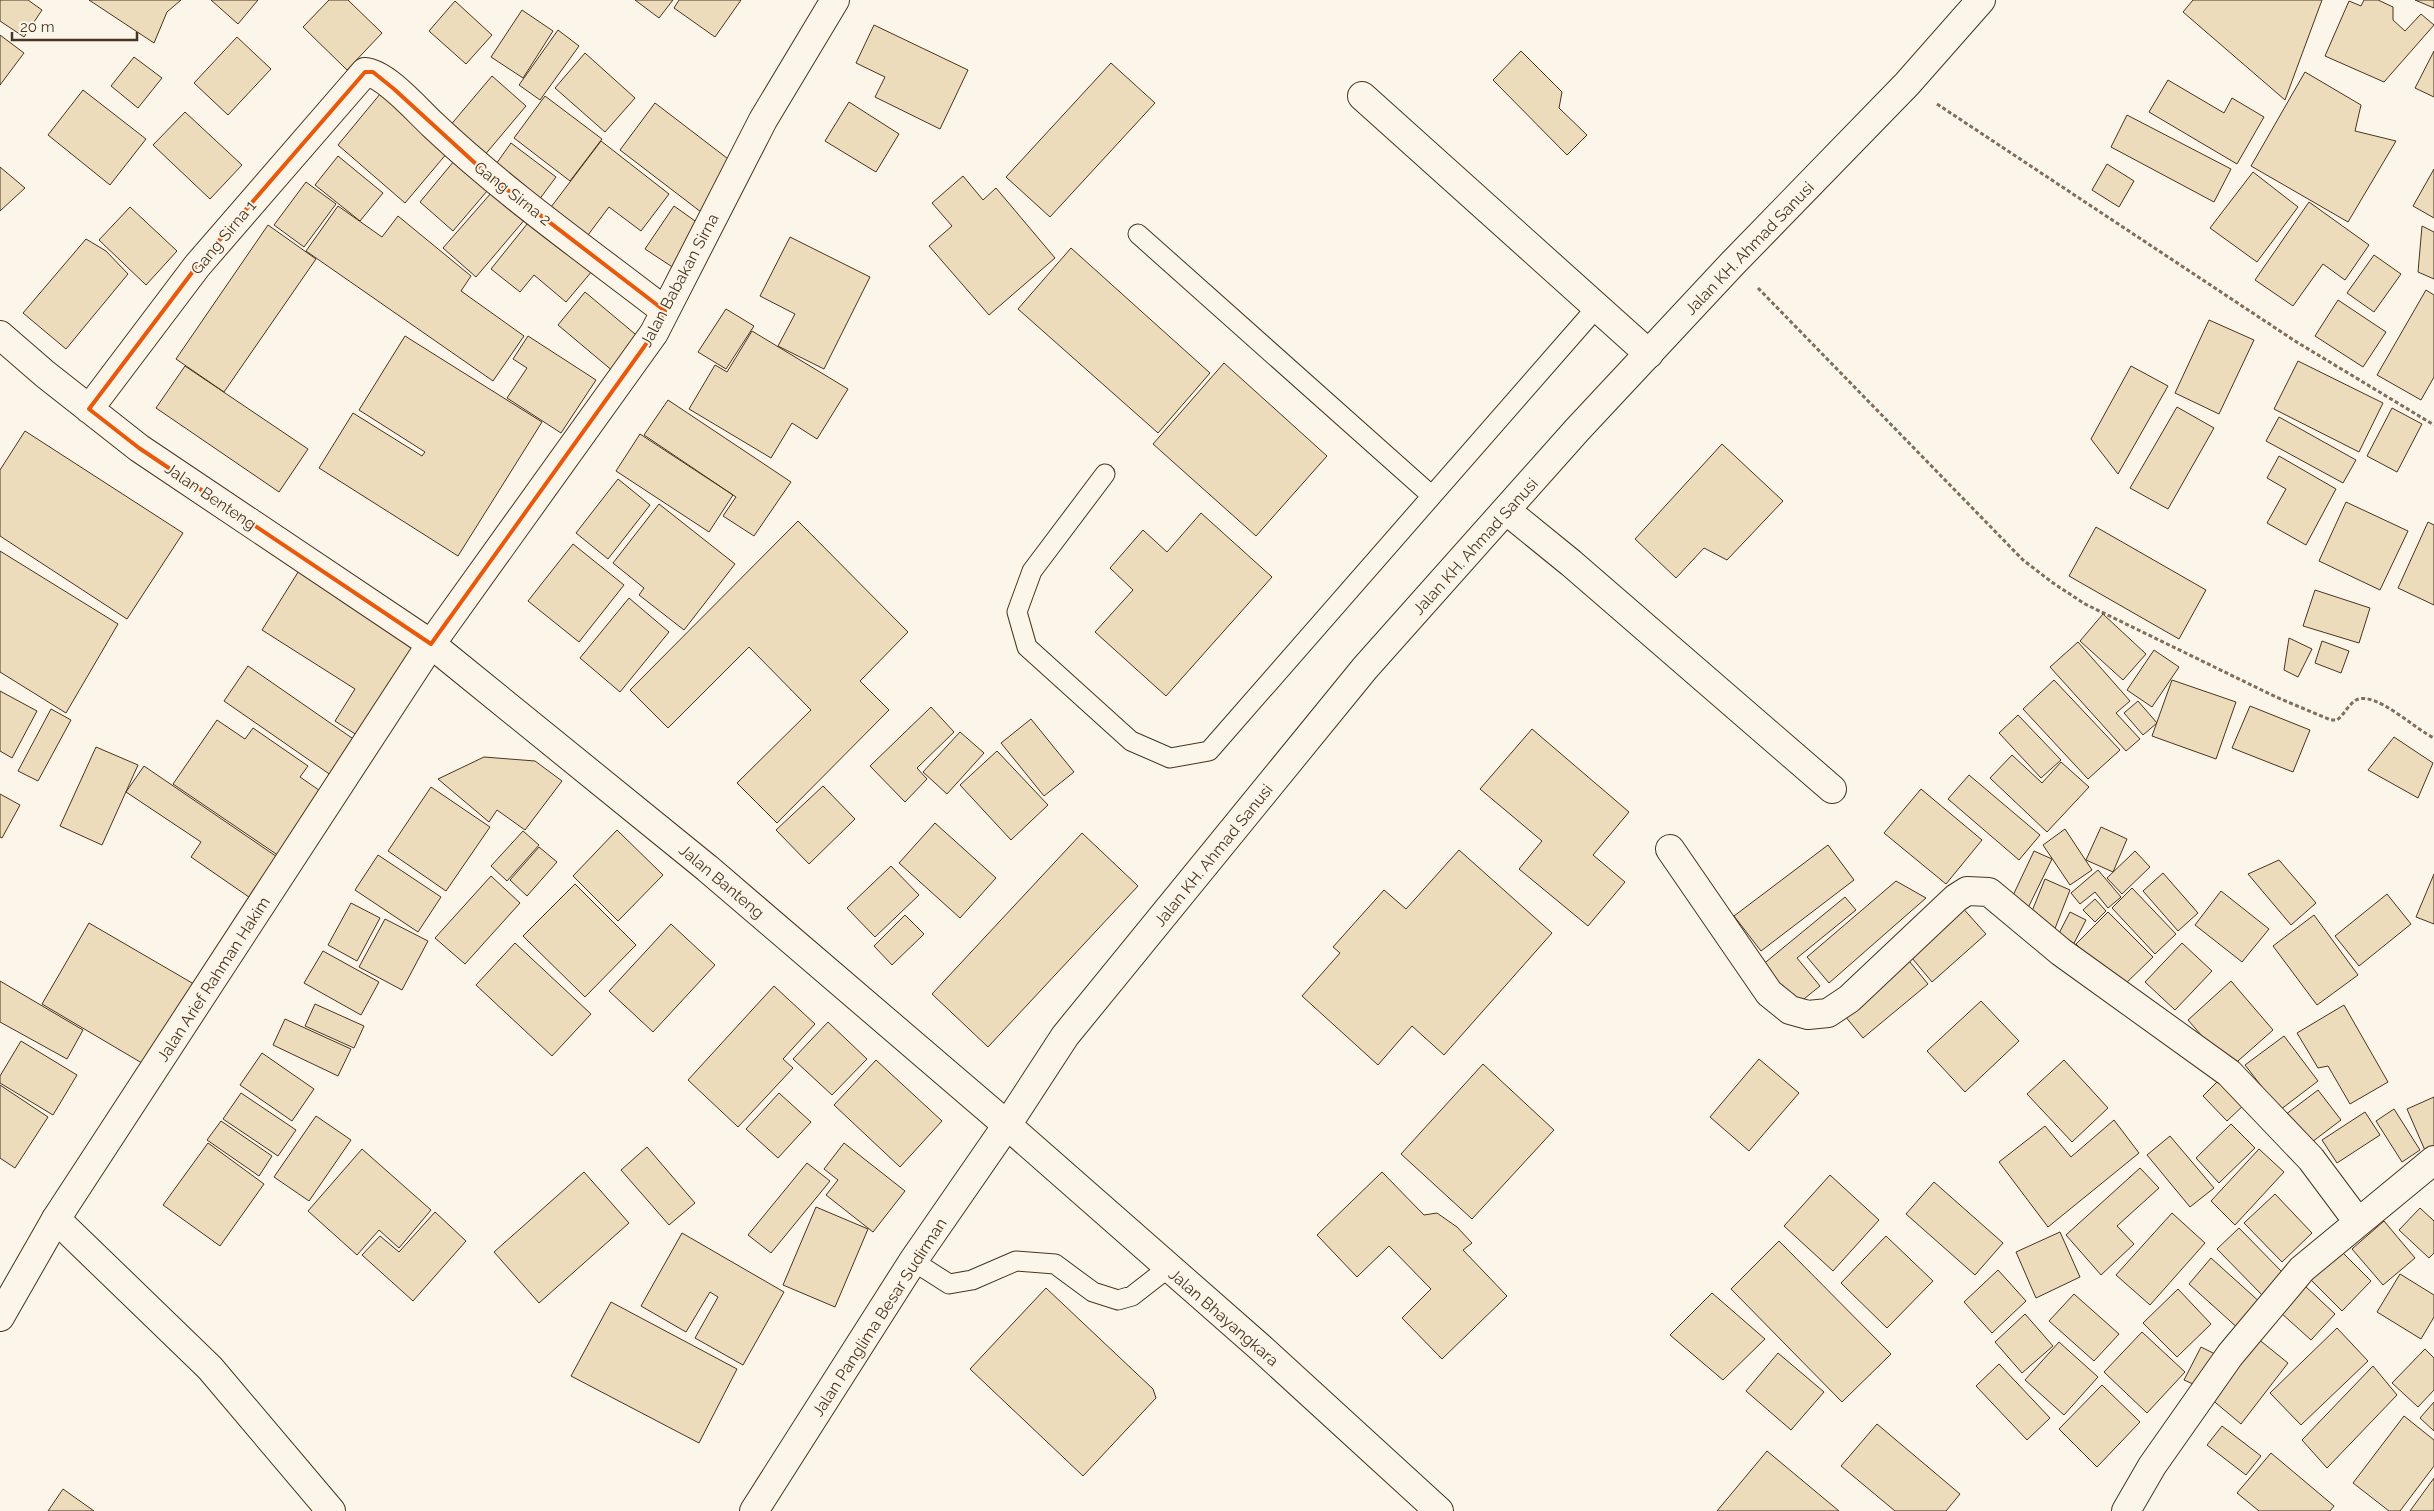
<svg xmlns="http://www.w3.org/2000/svg" width="2434" height="1511" font-family="Raleway,sans-serif">
<style>
.building{fill:#ecdcbc;stroke:#4a3520}
.lines{fill:none;stroke-linecap:round;stroke-linejoin:round}
.service-casing{stroke:#4a3520;stroke-width:21}
.minor-casing{stroke:#4a3520;stroke-width:30}
.secondary-casing{stroke:#4a3520;stroke-width:30}
.trunk-casing{stroke:#4a3520;stroke-width:30}
.path{stroke:#7f6f5c;stroke-width:3;stroke-dasharray:4 2.5;stroke-linecap:butt}
.service{stroke:#fbf6e9;stroke-width:19}
.minor{stroke:#fbf6e9;stroke-width:28}
.secondary{stroke:#fbf6e9;stroke-width:28}
.trunk{stroke:#fbf6e9;stroke-width:28}
.marked{fill:none;stroke:#e8590c;stroke-width:4;stroke-linejoin:round}
.labels{text-anchor:middle;stroke-width:4;stroke-linejoin:round;paint-order:stroke}
.street-label{font-size:16px;fill:#4a3520;stroke:#fbf6e9}
</style>
<rect width="100%" height="100%" fill="#fbf6e9"/>
<path class="building" d="M0,0H28L42,10L24,37L0,21Z
M89,0H181L167,12L154,43Z
M211,0H258L238,24Z
M329,0H348L382,33L347,70L303,27Z
M635,0H673L659,18Z
M679,0H741L715,37L674,8Z
M2193,0H2322L2285,100L2183,12Z
M2364,0H2378L2393,7V20L2405,31L2421,14L2434,25L2384,82L2325,56L2349,1L2361,6Z
M2415,0H2434V8Z
M455,1L492,35L466,64L429,31Z
M522,10L553,31L523,78L491,57Z
M874,25L968,70L940,129L875,97L885,77L856,63Z
M558,30L579,46L540,100L519,85Z
M0,35L24,53L0,85Z
M237,37L271,69L228,115L194,83Z
M1521,51L1562,92L1559,108L1587,135L1567,155L1493,80Z
M2434,51V97L2415,88Z
M585,53L635,98L605,132L555,88Z
M134,57L162,78L138,108L111,86Z
M1111,63L1155,103L1050,217L1006,177Z
M2305,72L2361,105L2355,131L2396,141L2348,222L2251,166Z
M492,76L526,106L478,163L443,134Z
M2168,80L2224,113L2232,98L2264,117L2237,164L2149,112Z
M385,88L453,146L405,203L338,145Z
M83,90L146,139L110,185L48,135Z
M545,96L602,139L570,181L514,138Z
M849,102L899,134L876,172L825,141Z
M655,103L736,165L701,212L620,150Z
M185,112L242,165L210,199L153,145Z
M2127,115L2231,169L2214,202L2111,147Z
M601,141L669,194L641,231L609,207L585,239L548,211Z
M511,143L556,177L533,208L489,174Z
M459,155L493,184L453,231L420,202Z
M338,156L383,193L360,221L315,185Z
M2107,164L2134,181L2119,207L2092,190Z
M0,167L25,188L0,211Z
M2434,169V218L2413,206Z
M2253,172L2298,207L2257,262L2210,228Z
M963,176L983,200L996,188L1055,258L989,315L929,246L952,226L932,203Z
M306,182L336,204L304,247L274,225Z
M499,184L532,211L476,277L443,248Z
M2309,202L2369,245L2345,280L2323,264L2293,306L2255,280Z
M338,206L382,237L398,216L471,276L461,291L524,336L493,381L306,251Z
M674,206L705,228L680,272L645,249Z
M130,207L177,251L146,285L99,240Z
M536,213L598,264L566,302L534,275L520,292L491,269Z
M268,225L316,259L224,392L176,359Z
M2422,226L2434,232V279L2418,272Z
M790,237L870,277L824,369L778,346L795,314L760,296Z
M86,239L106,251L128,274L66,349L23,313Z
M1071,248L1210,373L1158,433L1018,309Z
M2374,255L2401,274L2374,312L2347,293Z
M2426,290L2434,295V377L2421,400L2377,375Z
M585,292L641,339L614,372L558,325Z
M2338,300L2386,332L2363,367L2315,336Z
M726,309L754,326L726,369L698,352Z
M2209,320L2254,340L2219,414L2175,393Z
M752,331L848,389L817,439L792,423L771,458L689,409L715,365L727,372Z
M405,336L542,422L458,556L319,468L353,413L422,456L425,452L359,410Z
M528,336L596,380L561,433L507,398L527,368L513,359Z
M2298,361L2383,403L2359,452L2274,409Z
M1224,363L1327,456L1256,536L1153,444Z
M185,366L308,449L279,492L156,408Z
M2131,366L2168,386L2118,474L2091,439Z
M668,400L791,482L754,536L723,516L736,497L644,435Z
M2177,407L2214,428L2168,509L2130,488Z
M2392,408L2422,424L2397,472L2367,456Z
M2279,417L2356,460L2343,483L2266,441Z
M25,431L183,533L127,619L0,536V470Z
M640,434L733,495L709,532L616,471Z
M1722,444L1783,501L1727,560L1704,548L1676,578L1635,539Z
M2279,456L2336,489L2306,545L2267,523L2286,489L2267,478Z
M618,479L650,505L608,559L576,533Z
M2346,502L2408,531L2380,590L2319,561Z
M659,504L735,564L684,630L639,595L644,588L613,563Z
M1201,513L1272,577L1166,696L1095,632L1133,590L1110,568L1143,530L1167,552Z
M798,521L908,632L860,681L889,710L777,823L737,783L811,710L749,647L668,728L630,690Z
M2428,522L2434,525V605L2398,588Z
M2096,527L2206,590L2179,639L2069,576Z
M573,544L624,585L579,642L528,601Z
M0,551L118,624L66,713L0,672Z
M300,569L422,647L363,739L335,721L355,689L262,630Z
M2315,590L2370,608L2359,643L2303,626Z
M629,598L669,632L620,692L580,658Z
M2103,614L2146,654L2123,680L2080,641Z
M2289,638L2312,649L2298,677L2284,670Z
M2322,641L2349,651L2341,673L2315,663Z
M2078,642L2130,701L2116,713L2140,739L2126,751L2050,667Z
M2154,650L2179,667L2152,707L2127,690Z
M248,666L362,745L338,780L224,701Z
M2054,680L2120,750L2088,779L2023,709Z
M2172,680L2236,702L2216,759L2152,736Z
M0,691L37,711L12,758L0,751Z
M2138,701L2157,723L2143,735L2124,713Z
M2250,706L2310,730L2293,772L2232,748Z
M931,707L954,732L917,768L927,779L905,802L870,766Z
M51,709L71,720L38,781L18,771Z
M2018,715L2061,760L2041,778L1999,733Z
M1031,719L1074,772L1044,796L1001,743Z
M217,720L245,739L253,728L308,766L300,777L329,797L285,860L173,784Z
M1532,729L1629,812L1593,855L1625,882L1588,926L1519,869L1542,841L1480,789Z
M960,732L984,753L947,794L923,772Z
M2394,737L2433,763L2418,798L2368,770Z
M96,747L138,765L102,845L60,826Z
M997,751L1048,805L1011,840L960,785Z
M2012,755L2042,783L2061,762L2089,787L2047,832L1990,778Z
M484,757L535,761L562,781L525,830L497,810L489,822L438,779Z
M144,766L286,863L259,904L191,857L201,842L126,792Z
M1969,775L2040,835L2019,860L1948,799Z
M823,786L855,819L809,864L776,830Z
M431,787L490,827L446,891L388,851Z
M1921,789L1982,840L1946,884L1884,833Z
M0,794L20,805L2,838L0,837Z
M935,823L996,878L960,918L899,863Z
M2101,827L2127,839L2113,872L2086,860Z
M2065,829L2092,870L2070,885L2043,845Z
M617,830L663,875L618,921L573,876Z
M523,831L539,845L507,881L491,866Z
M1082,833L1138,886L988,1047L932,994Z
M1828,845L1854,880L1761,951L1734,916Z
M539,847L557,862L527,896L510,880Z
M1459,850L1552,933L1444,1055L1412,1026L1378,1065L1302,996L1340,953L1333,947L1384,890L1406,909Z
M2034,851L2052,859L2025,914L2008,906Z
M2135,851L2150,867L2122,894L2107,878Z
M378,855L441,897L418,932L355,890Z
M2279,860L2316,903L2291,925L2248,874Z
M891,866L919,895L875,937L847,908Z
M2098,870L2121,897L2108,908L2095,892L2080,904L2071,893Z
M2163,873L2198,913L2178,931L2143,891Z
M2434,874V924L2416,917Z
M491,876L520,903L465,964L435,938Z
M2045,879L2070,890L2054,931L2028,921Z
M1896,881L1926,898L1829,983L1807,957Z
M575,884L636,945L585,997L523,936Z
M2132,888L2176,934L2155,954L2112,908Z
M2221,891L2269,929L2242,962L2195,925Z
M2387,894L2411,924L2359,966L2335,936Z
M1845,897L1856,910L1797,958L1820,986L1794,1007L1761,966Z
M2095,899L2106,911L2095,922L2083,910Z
M351,903L380,918L357,961L328,945Z
M1960,905L1986,934L1932,982L1907,952Z
M2070,912L2086,920L2070,951L2054,943Z
M2108,912L2153,957L2120,989L2076,944Z
M905,915L924,934L892,965L874,946Z
M2314,915L2358,975L2317,1005L2273,946Z
M385,919L428,941L402,990L359,967Z
M89,923L199,987L152,1069L42,1004Z
M671,924L715,965L653,1032L609,991Z
M515,943L591,1014L552,1056L476,985Z
M2182,943L2212,971L2175,1010L2145,982Z
M323,951L379,982L361,1015L304,983Z
M1905,956L1928,984L1863,1038L1840,1010Z
M0,981L83,1030L67,1059L0,1022Z
M2231,981L2273,1030L2230,1068L2188,1020Z
M774,986L815,1024L783,1059L793,1068L738,1127L688,1080Z
M1981,1001L2019,1041L1965,1092L1927,1051Z
M315,1004L364,1026L354,1048L305,1026Z
M2344,1005L2388,1082L2350,1104L2328,1066L2318,1068L2297,1033Z
M285,1019L351,1049L338,1076L273,1045Z
M828,1022L867,1059L832,1095L793,1059Z
M2284,1036L2318,1081L2280,1110L2245,1065Z
M21,1041L77,1075L53,1115L0,1083V1076Z
M262,1053L314,1089L292,1121L240,1085Z
M1759,1059L1799,1093L1749,1151L1710,1117Z
M876,1060L942,1121L900,1167L834,1105Z
M2064,1060L2108,1108L2072,1142L2027,1094Z
M1483,1064L1554,1130L1472,1219L1401,1154Z
M2222,1077L2247,1102L2227,1121L2203,1096Z
M0,1085L48,1117L15,1168L0,1158Z
M2318,1090L2341,1120L2308,1145L2285,1115Z
M241,1093L296,1130L278,1156L223,1119Z
M779,1093L811,1122L778,1158L746,1129Z
M2434,1097V1152L2427,1155L2407,1109Z
M2394,1109L2420,1150L2402,1162L2376,1121Z
M2365,1112L2380,1135L2337,1163L2322,1140Z
M316,1116L351,1140L309,1201L274,1177Z
M2114,1120L2139,1153L2048,1227L1999,1162L2045,1126L2071,1157Z
M221,1121L272,1156L259,1176L207,1140Z
M2231,1124L2255,1148L2219,1183L2196,1158Z
M2170,1136L2214,1188L2190,1207L2147,1155Z
M208,1143L264,1184L220,1246L163,1205Z
M844,1143L905,1191L873,1232L826,1195L838,1180L824,1169Z
M647,1147L695,1203L669,1225L621,1170Z
M362,1149L431,1210L399,1248L379,1230L357,1255L308,1211Z
M2259,1149L2284,1172L2235,1225L2211,1201Z
M807,1163L830,1181L771,1253L748,1235Z
M2140,1168L2159,1188L2117,1226L2134,1244L2101,1275L2066,1235Z
M584,1172L629,1223L539,1303L494,1252Z
M1382,1172L1424,1215L1437,1213L1457,1227L1472,1243L1463,1250L1507,1296L1442,1359L1402,1318L1431,1289L1389,1246L1357,1277L1317,1235Z
M1830,1175L1879,1220L1833,1271L1784,1226Z
M1934,1182L2003,1243L1975,1275L1906,1214Z
M2275,1194L2312,1233L2282,1262L2244,1223Z
M816,1207L868,1229L835,1307L783,1285Z
M2420,1208L2434,1221V1253L2429,1258L2399,1230Z
M435,1212L466,1241L413,1301L362,1255L380,1236L399,1252Z
M2172,1213L2205,1243L2150,1305L2116,1275Z
M2384,1221L2415,1258L2383,1285L2352,1249Z
M2239,1228L2285,1275L2263,1296L2217,1249Z
M2060,1232L2080,1277L2036,1298L2016,1252Z
M682,1233L784,1292L743,1365L695,1338L718,1297L710,1292L686,1332L641,1306Z
M1886,1236L1933,1281L1887,1328L1841,1283Z
M1779,1241L1891,1354L1842,1402L1731,1289Z
M2339,1249L2371,1281L2342,1311L2310,1279Z
M2211,1258L2262,1304L2240,1330L2189,1284Z
M1998,1270L2026,1301L1992,1333L1964,1302Z
M2400,1274L2434,1295V1317L2421,1339L2377,1312Z
M2304,1285L2335,1314L2311,1340L2280,1312Z
M1046,1288L1153,1389L1156,1398L1083,1476L970,1369Z
M2178,1289L2211,1324L2177,1357L2143,1323Z
M1712,1293L1765,1339L1723,1380L1670,1335Z
M2074,1294L2119,1334L2094,1361L2049,1321Z
M611,1302L737,1369L699,1443L571,1376Z
M2025,1314L2053,1346L2022,1373L1995,1342Z
M2337,1328L2368,1361L2301,1425L2270,1393Z
M2142,1332L2185,1372L2147,1413L2104,1372Z
M2257,1338L2288,1363L2241,1424L2210,1398Z
M2059,1342L2098,1377L2064,1415L2025,1380Z
M2201,1347L2219,1356L2202,1388L2184,1380Z
M2425,1349L2434,1358V1390L2418,1407L2392,1383Z
M1778,1353L1824,1392L1791,1430L1746,1391Z
M1999,1364L2050,1418L2027,1440L1976,1386Z
M2373,1366L2397,1395L2327,1468L2302,1440Z
M2102,1385L2140,1422L2097,1467L2059,1429Z
M2434,1402V1431L2420,1418Z
M2404,1416L2434,1440V1466L2400,1511H2389L2353,1483Z
M1877,1424L1960,1494L1946,1511H1895L1841,1466Z
M2222,1426L2261,1456L2246,1475L2207,1445Z
M1767,1451L1839,1511H1717Z
M2271,1453L2334,1506L2330,1511H2259L2237,1493Z
M2434,1478V1511H2410Z
M63,1489L94,1511H48Z"/>
<g class="lines">
<defs>
<path id="service" d="M1138,234L1432,496
M1105,474L1032,571L1017,612L1027,647L1131,741L1170,758L1209,751L1597,307
M913,1261L949,1284L972,1280L1016,1261L1055,1264L1093,1292L1118,1300L1132,1296L1168,1268"/>
<path id="minor" d="M1362,96L1649,354
M0,335L45,374L139,448L431,644L654,333L763,120L835,0
M89,409L197,266L365,72C385,73 417,110 433,125C505,193 586,250 665,311
M1507,511L1571,563L1832,789
M1670,849L1769,993L1790,1010L1808,1015L1828,1013L1849,999L1956,898L1967,891L1989,892L2061,952L2229,1073L2311,1159L2358,1222
M56,1219L210,1368L331,1511
M2126,1511L2152,1466L2230,1355L2302,1269L2434,1160"/>
<path id="secondary" d="M0,1317L56,1219L431,644L707,868L1007,1125L913,1261L754,1511"/>
<path id="trunk" d="M1439,1511L1262,1349L1007,1125L1065,1036L1365,668L1577,430L1733,263L1907,84L1981,0"/>
</defs>
<use href="#service" class="service-casing"/>
<use href="#minor" class="minor-casing"/>
<use href="#secondary" class="secondary-casing"/>
<use href="#trunk" class="trunk-casing"/>
<path class="path" d="M1937,104L2295,341L2434,425
M1758,288L2023,560L2053,583L2085,604L2276,697L2331,720H2337C2344,715 2348,705 2356,700C2375,690 2416,730 2434,738"/>
<use href="#service" class="service"/>
<use href="#minor" class="minor"/>
<use href="#secondary" class="secondary"/>
<use href="#trunk" class="trunk"/>
</g>
<path class="marked" d="M365,72H373L394,89L488,175L665,311L654,333L431,644L139,448L89,409L197,266Z"/>
<g class="labels">
<g class="street-label">
<text transform="translate(513 193) rotate(38)" y="6">Gang Sirna 2</text>
<text transform="translate(223 237) rotate(-50)" y="6">Gang Sirna 1</text>
<text transform="translate(1749 248) rotate(-46)" y="6">Jalan KH. Ahmad Sanusi</text>
<text transform="translate(679 280) rotate(-62)" y="6">Jalan Babakan Sirna</text>
<text transform="translate(211 496) rotate(34)" y="6">Jalan Benteng</text>
<text transform="translate(1475 546) rotate(-48)" y="6">Jalan KH. Ahmad Sanusi</text>
<text transform="translate(1213 855) rotate(-51)" y="6">Jalan KH. Ahmad Sanusi</text>
<text transform="translate(722 881) rotate(40)" y="6">Jalan Banteng</text>
<text transform="translate(213 979) rotate(-57)" y="6">Jalan Arief Rahman Hakim</text>
<text transform="translate(879 1317) rotate(-57)" y="6">Jalan Panglima Besar Sudirman</text>
<text transform="translate(1224 1317) rotate(41)" y="6">Jalan Bhayangkara</text>
</g>
</g>
<path d="M12 32v8h125v-8" fill="none" stroke="#4a3520" stroke-width="2.5"/>
<text x="20" y="32" font-size="15" fill="#4a3520" stroke="#fbf6e9" stroke-width="4" paint-order="stroke">20 m</text>
</svg>
